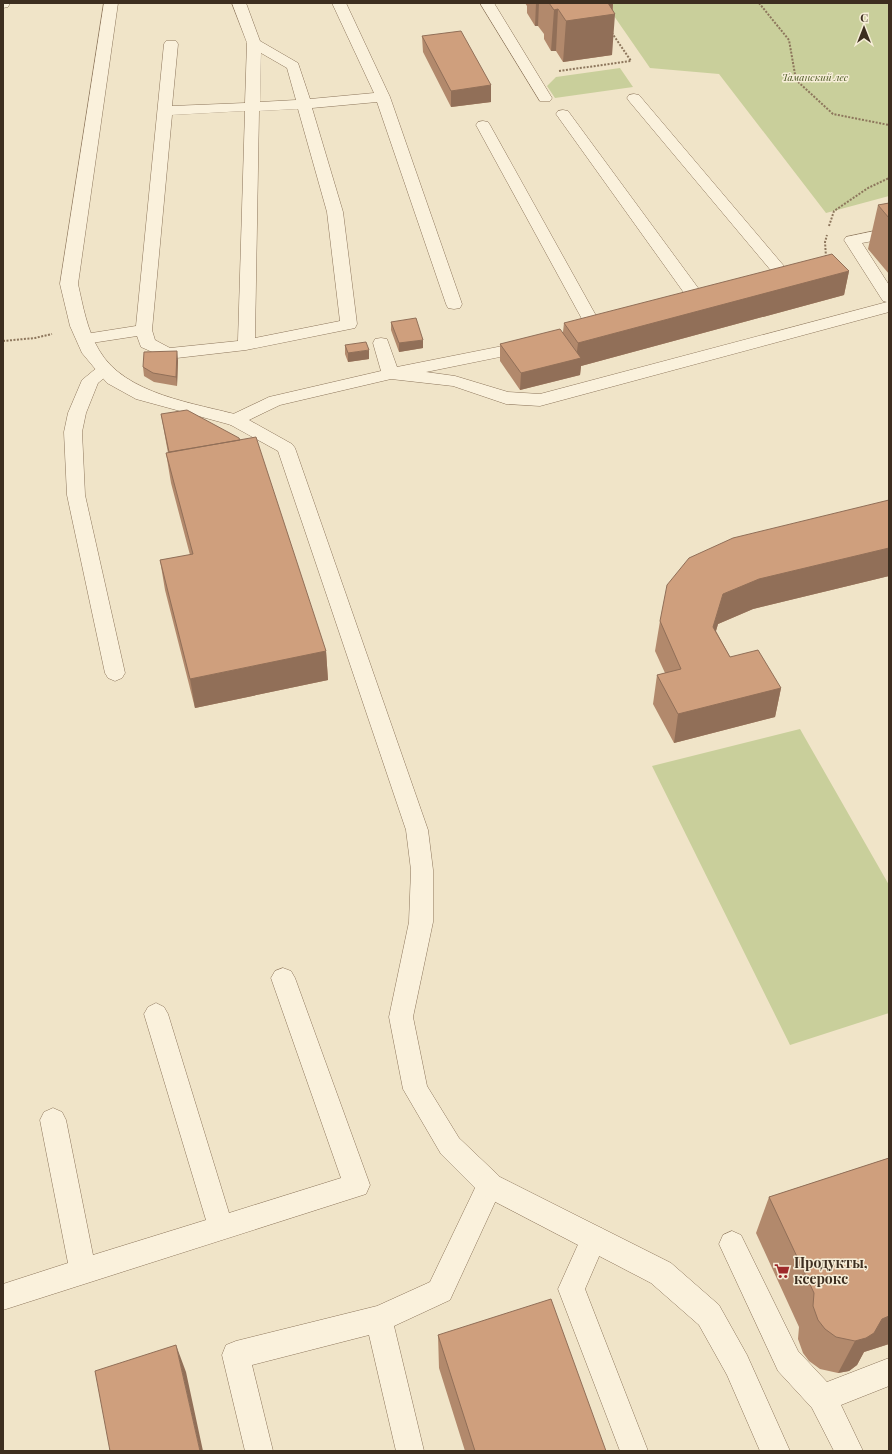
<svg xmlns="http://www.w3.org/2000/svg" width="892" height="1454" font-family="'Playfair Display',serif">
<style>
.green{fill:#c9cf9b}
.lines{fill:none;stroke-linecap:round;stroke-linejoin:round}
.lane-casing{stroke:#8d765c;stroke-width:1}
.street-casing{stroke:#8d765c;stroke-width:1}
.path{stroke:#8d765c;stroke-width:2;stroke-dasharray:2 1.5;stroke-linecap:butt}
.lane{fill:#faf1dc;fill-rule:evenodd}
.street{fill:#faf1dc;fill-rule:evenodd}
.wall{fill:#b2896c}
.shaded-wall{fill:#916f58}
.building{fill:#cf9f7d;stroke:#916f58}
.labels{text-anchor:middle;stroke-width:3;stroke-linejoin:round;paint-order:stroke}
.far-park-label{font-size:10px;font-style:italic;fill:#4d5a26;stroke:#f7eed8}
.near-poi-label{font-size:14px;font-weight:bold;fill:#3d2e20;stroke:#f7eed8;text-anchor:start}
</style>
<rect width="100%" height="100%" fill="#f0e4c8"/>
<path class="green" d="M605,3H889V196L826,213L719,74L650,68Z
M620,68L633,87L555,98L547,86L556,77Z
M800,729L889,885V1013L790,1045L652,766Z"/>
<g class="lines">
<defs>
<path id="lane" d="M3,3H10L8,7L3,8Z
M232,3H246L260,41L298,63L310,99L374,93L332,3H346L390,97L462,304L460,308L454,309L448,308L446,304L377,102L312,108L343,212L357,324L355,328L246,350L168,359L141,347L137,336L85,344L79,343L77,339L79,335L136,326L164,44L166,41H176L178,44L172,106L245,103L247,43ZM261,53L287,68L296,100L260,102ZM298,109L327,212L340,321L255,338L259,111ZM245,111L238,341L170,348L155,340L152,330L172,115Z
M480,3H494L552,98L550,101H540Z
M634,94L639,95L789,272L791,275L789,278L764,285L758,283L756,280L758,277L773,273L629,101L627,98L629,95Z
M563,110L568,111L704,296L706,300L704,304L698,305L692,304L556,114L558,111Z
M483,121L488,122L490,125L604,330L602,334L596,335L590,334L588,330L476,125L478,122Z
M889,228V238L862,243L889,285V312L540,406L506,404L453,386L391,379L280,405L249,420L292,444L295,448L428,830L433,870V922L413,1017L427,1086L459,1138L499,1176L503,1185L450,1300L394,1326L424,1451H396L369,1335L252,1365L273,1451H245L222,1355L226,1345L236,1341L377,1306L430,1282L475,1188L441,1154L403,1089L389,1017L409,922L411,870L406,830L278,451L229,424L226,420L229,416L269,397L381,371L373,343L375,339L381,338L387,339L397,367L528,341L534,342L536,346L534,350L426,372L455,376L508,392L540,394L887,302L883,301L881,298L844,240L846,237Z
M105,365L111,366L114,370L98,383L86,413L82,432L85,495L125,673L122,678L115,681L108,678L105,673L67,495L64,432L68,413L82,380L99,366Z
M283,968L291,971L295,978L370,1185L366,1194L3,1310V1284L68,1263L40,1120L44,1112L53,1108L62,1112L66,1120L93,1255L206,1220L144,1014L148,1007L156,1003L164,1007L168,1014L229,1213L341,1178L271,978L275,971Z
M594,1225L603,1229L607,1238L585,1289L648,1451H620L558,1289L585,1229Z
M732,1231L741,1235L798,1351L827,1382L889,1358V1386L841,1405L863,1451H834L812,1408L778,1371L719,1244L723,1235Z"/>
<path id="street" d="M104,3H118L78,284C83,306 87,330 99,350C125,395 195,403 242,416L244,420L242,424L235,426L136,399L107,383L82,353L70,326L60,284Z
M490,1172L671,1263L719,1305L747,1355L790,1451H760L727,1375L699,1325L651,1283L480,1194L476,1185L480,1176Z"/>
</defs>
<use href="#lane" class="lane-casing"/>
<use href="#street" class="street-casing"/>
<path class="path" d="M759,3L789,40L796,80L833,114L889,125
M559,71L631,61L612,33
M829,226L834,211L868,188L889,178
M826,257L825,242L827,235
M3,341L35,338L52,334"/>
<use href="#lane" class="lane"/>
<use href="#street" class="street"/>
</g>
<path class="wall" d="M525,3H613L612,55L563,62L556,51H551L544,39V34L538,26H535L527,13V6Z
M422,36L491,85V102L451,107L423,52Z
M889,203V274L868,249L878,205Z
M849,271L844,295L581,366L580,375L520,390L500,361V344L563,332L564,323Z
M391,322L423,348L399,352L391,330Z
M345,345L369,359L348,362L345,354Z
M178,360L177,386L154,382L144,376L143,367Z
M161,414L326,651L328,680L195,708L165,590L160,560L190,555L171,483L166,453H168L164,431Z
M889,500V576L753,609L718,624L716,631L730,657L781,688L775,717L674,743L653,704L657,675L665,673L655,651L660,621Z
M889,1158V1344L864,1352L857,1365L849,1371L838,1373L820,1369L809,1361L803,1353L798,1339L799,1327L756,1233L769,1197Z
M438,1335L606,1451H465L439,1368Z"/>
<path class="shaded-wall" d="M536,3H539L538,26H535Z
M607,3H613L612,14H615L612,55L563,62L566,21Z
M558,9L556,51H551L554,10Z
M491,85V102L451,107V91Z
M849,271L844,295L581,366L580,375L520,390L521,373L576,359L578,343Z
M423,340V348L399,352V343Z
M369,350V359L348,362V353Z
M177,351L178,360L177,386L176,377Z
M889,548V576L753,609L718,624L708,657L713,627L723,594L759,579Z
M326,651L328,680L195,708L190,679Z
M781,688L775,717L674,743L678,714Z
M889,1316V1344L864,1352L857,1365L849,1371L838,1373L855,1341L882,1319Z
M176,1345L186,1372L203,1451H200Z"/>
<path class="building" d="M549,3H608L615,14L566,21L558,9L554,10Z
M461,31L491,85L451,91L422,36Z
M889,203V218L878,205Z
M832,254L849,271L578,343L564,323Z
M416,318L423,340L399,343L391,322Z
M560,329L581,358L521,373L500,344Z
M366,342L369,350L348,353L345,345Z
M177,351L176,377L153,373L143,367L144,352Z
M187,410L239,438L240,440L169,452L161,414Z
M256,437L326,651L190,679L160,560L193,554L166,453Z
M889,500V548L759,579L723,594L713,627L730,657L758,650L781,688L678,714L657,675L681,669L660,621L667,585L689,558L733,538Z
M889,1158V1316L882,1319L874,1333L866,1338L855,1341L836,1337L825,1329L818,1320L813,1306L814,1293L769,1197Z
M551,1299L606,1451H475L438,1335Z
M176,1345L200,1451H110L95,1371Z"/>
<defs>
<symbol id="supermarket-bare" viewBox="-9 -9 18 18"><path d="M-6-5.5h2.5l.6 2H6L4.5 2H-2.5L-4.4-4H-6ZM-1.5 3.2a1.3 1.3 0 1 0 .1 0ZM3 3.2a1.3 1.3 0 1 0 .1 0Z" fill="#9e2a2b" stroke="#f7eed8" stroke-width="2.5" paint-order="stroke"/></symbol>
</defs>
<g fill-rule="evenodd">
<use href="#supermarket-bare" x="771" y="1260" width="22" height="22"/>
</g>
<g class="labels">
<g class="far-park-label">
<text x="815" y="81">Таманский лес</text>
</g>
<g class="near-poi-label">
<text x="794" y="1268">Продукты,<tspan x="794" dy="16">ксерокс</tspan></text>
</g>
</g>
<rect width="892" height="1454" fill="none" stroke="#3d2e20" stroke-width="8"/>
<g transform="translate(864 28)" stroke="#f7eed8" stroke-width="3" paint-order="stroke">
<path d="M0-3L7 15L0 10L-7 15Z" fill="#3d2e20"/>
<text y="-6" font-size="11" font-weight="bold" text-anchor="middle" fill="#3d2e20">С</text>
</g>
</svg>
